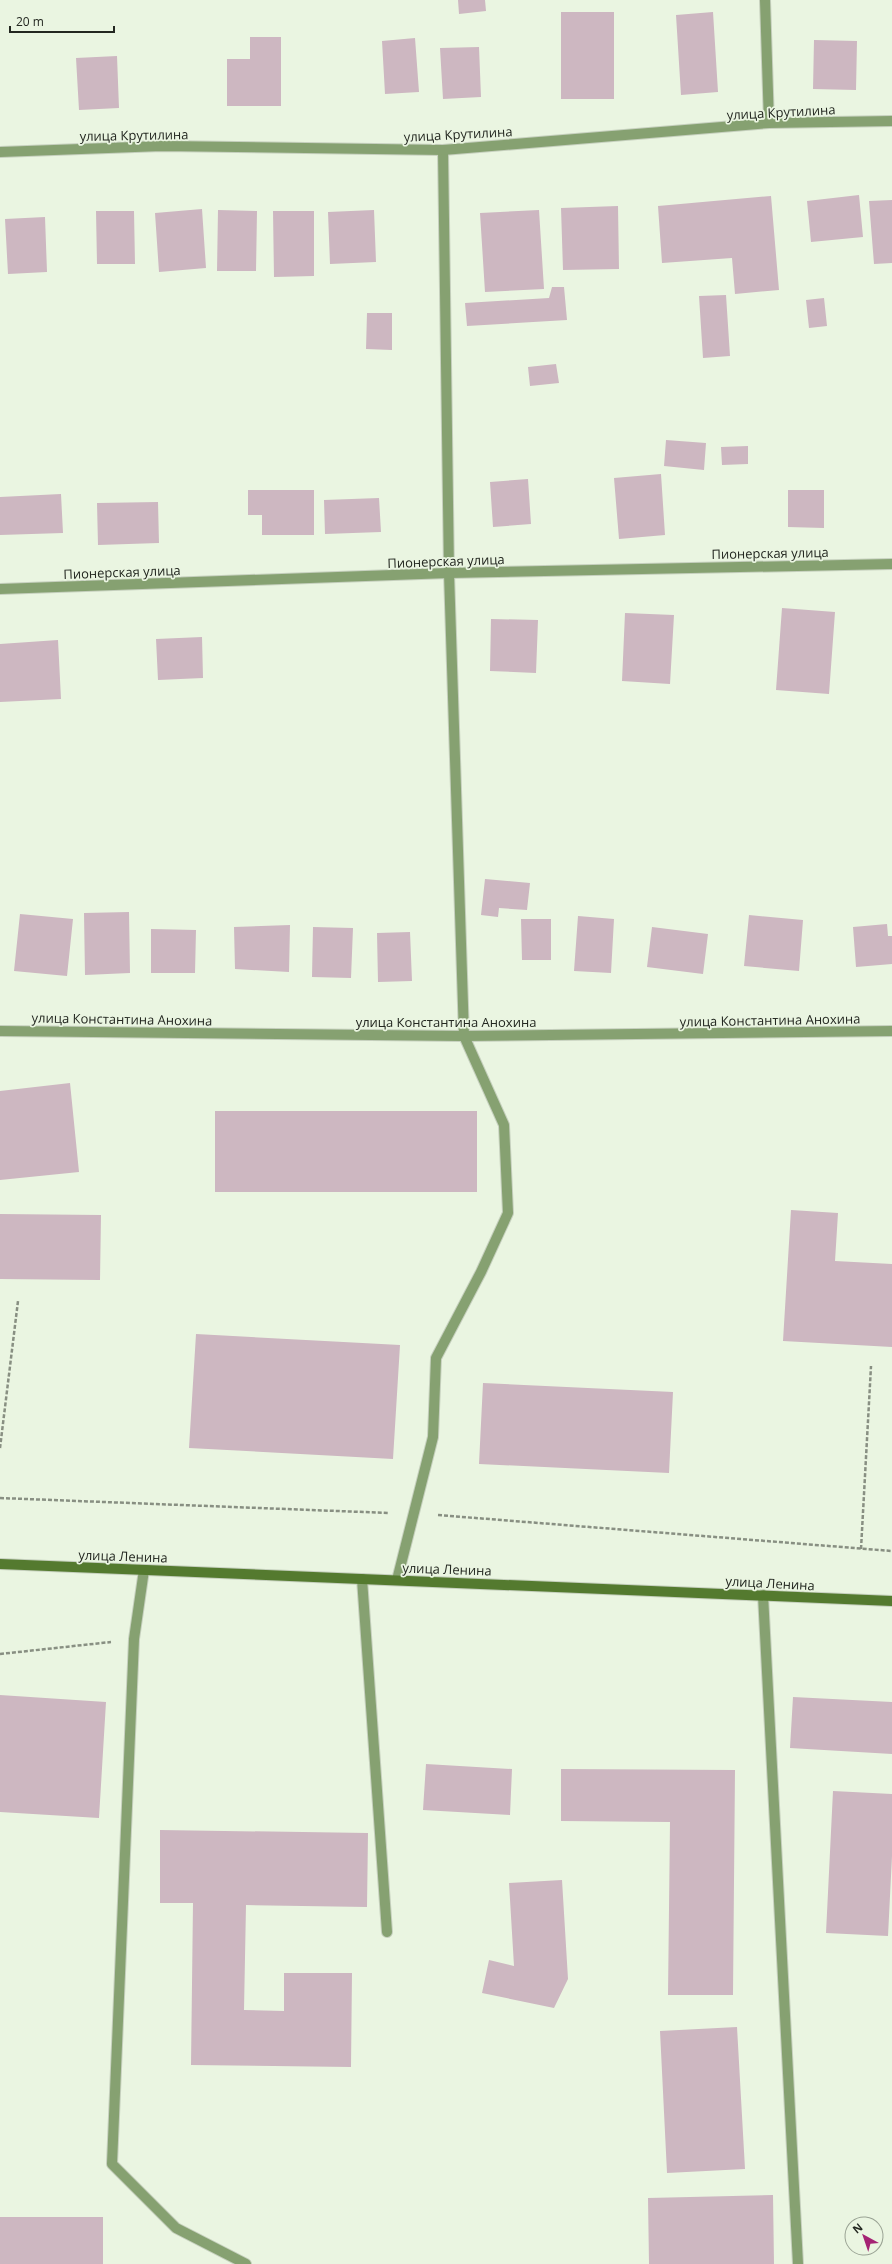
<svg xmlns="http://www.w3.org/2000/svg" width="892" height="2264" font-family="'Open Sans',sans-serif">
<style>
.building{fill:#cdb7c1}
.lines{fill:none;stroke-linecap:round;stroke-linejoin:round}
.lane-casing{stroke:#c6d0be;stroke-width:12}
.street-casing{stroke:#c6d0be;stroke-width:12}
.secondary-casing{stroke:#c6d0be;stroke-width:12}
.path{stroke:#888f82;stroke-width:2.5;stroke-dasharray:4 2;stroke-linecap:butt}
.lane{stroke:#86a171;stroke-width:10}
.street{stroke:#86a171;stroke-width:10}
.secondary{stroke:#547a2f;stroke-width:10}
.labels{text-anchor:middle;stroke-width:3.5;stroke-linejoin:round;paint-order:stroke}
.street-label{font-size:13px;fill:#232720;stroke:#eaf5e1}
</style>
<rect width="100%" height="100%" fill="#eaf5e1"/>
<path class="building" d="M458,0H485L486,11L459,14Z
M561,12H614V99H561Z
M713,12L718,92L681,95L676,15Z
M250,37H281V106H227V59H250Z
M415,38L419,92L385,94L382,41Z
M814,40L857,41L856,90L813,89Z
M479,47L481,97L443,99L440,48Z
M117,56L119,108L79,110L76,58Z
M859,195L863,237L811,242L807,201Z
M771,196L779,290L735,294L732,258L662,263L658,206Z
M892,200V263L874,264L869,201Z
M618,206L619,269L563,270L561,208Z
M202,209L206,268L159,272L155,213Z
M218,210L257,211L256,271H217Z
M374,210L376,262L330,264L328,212Z
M539,210L544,289L485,292L480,213Z
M96,211H134L135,264H97Z
M273,211H314V276L274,277Z
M45,217L47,272L8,274L5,219Z
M552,287H564L567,320L467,326L465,303L549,298Z
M726,295L730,356L703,358L699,296Z
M824,298L827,326L809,328L806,300Z
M367,313H392V350L366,349Z
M556,364L559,383L530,386L528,367Z
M666,440L706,443L704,470L664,466Z
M748,446V464L722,465L721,447Z
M661,474L665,535L619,539L614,478Z
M528,479L531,524L493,527L490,482Z
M248,490H314V535H262V515H248Z
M788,490H824V528L788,527Z
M61,494L63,533L0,535V497Z
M379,498L381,532L325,534L324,500Z
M158,502L159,543L98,545L97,503Z
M782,608L835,612L829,694L776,690Z
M625,613L674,615L670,684L622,681Z
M491,619L538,620L536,673L490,671Z
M202,637L203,678L158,680L156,639Z
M58,640L61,699L0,702V644Z
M485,879L530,883L527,910L499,908L498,917L481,915Z
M129,912L130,973L85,975L84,913Z
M20,914L73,919L67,976L14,971Z
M749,915L803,920L799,971L744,966Z
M578,916L614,919L611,973L574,971Z
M521,919H551V960H522Z
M887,924L888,936H892V964L856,967L853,927Z
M290,925L289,972L235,969L234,927Z
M313,927L353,928L351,978L312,977Z
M652,927L708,934L703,974L647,967Z
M151,929L196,930L195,973H151Z
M410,932L412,981L378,982L377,933Z
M70,1083L79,1172L0,1180V1091Z
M215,1111H477V1192H215Z
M791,1210L838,1213L835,1261L892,1264V1347L783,1341Z
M0,1214L101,1215L100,1280L0,1279Z
M196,1334L400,1345L393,1459L189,1448Z
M483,1383L673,1392L669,1473L479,1464Z
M0,1695L106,1702L99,1818L0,1812Z
M793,1697L892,1702V1754L790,1748Z
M426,1764L512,1769L510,1815L423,1810Z
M561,1769L735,1770L733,1995H668L670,1822L561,1821Z
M833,1791L892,1794V1856L888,1936L826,1933Z
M160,1830L368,1833L367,1907L246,1905L244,2010L284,2011V1973H352L351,2067L191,2065L193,1903H160Z
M562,1880L568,1979L554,2008L482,1993L489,1960L514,1966L509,1883Z
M737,2027L745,2169L667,2173L660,2031Z
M773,2195L774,2264H649L648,2198Z
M0,2217H103V2264H0Z"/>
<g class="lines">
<defs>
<path id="lane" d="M144,1570L134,1639L112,2164L176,2228L246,2264
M362,1579L387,1932
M397,1580L433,1437L436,1358L481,1272L508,1213L504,1125L464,1036L449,573L443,150
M763,1595L798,2264"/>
<path id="street" d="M765,0L769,123
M0,152L162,146L443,150L769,123L892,121
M0,589L449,573L892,564
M0,1031L464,1036L892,1031"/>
<path id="secondary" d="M0,1564L892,1601"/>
</defs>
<use href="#lane" class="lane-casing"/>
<use href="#street" class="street-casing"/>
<use href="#secondary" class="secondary-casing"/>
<path class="path" d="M0,1448L18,1301
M0,1498L389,1513
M438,1515L892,1551
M861,1549L871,1366
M0,1654L111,1642"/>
<use href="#lane" class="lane"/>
<use href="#street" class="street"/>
<use href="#secondary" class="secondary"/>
</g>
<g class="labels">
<g class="street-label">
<text transform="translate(781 112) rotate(-3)" y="5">улица Крутилина</text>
<text transform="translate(458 134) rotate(-3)" y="5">улица Крутилина</text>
<text transform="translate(134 135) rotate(-1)" y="5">улица Крутилина</text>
<text transform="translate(770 553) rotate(-1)" y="5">Пионерская улица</text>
<text transform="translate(446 561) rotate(-2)" y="5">Пионерская улица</text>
<text transform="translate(122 572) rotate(-2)" y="5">Пионерская улица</text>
<text transform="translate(122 1019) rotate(1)" y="5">улица Константина Анохина</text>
<text transform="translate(770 1020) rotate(-1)" y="5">улица Константина Анохина</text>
<text x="446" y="1027">улица Константина Анохина</text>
<text transform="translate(123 1556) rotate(2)" y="5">улица Ленина</text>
<text transform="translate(447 1569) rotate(2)" y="5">улица Ленина</text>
<text transform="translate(770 1583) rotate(3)" y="5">улица Ленина</text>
</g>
</g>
<g transform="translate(864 2236) rotate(320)"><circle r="19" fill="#eaf5e1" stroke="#9aa394"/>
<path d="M0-3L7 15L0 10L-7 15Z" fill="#a42373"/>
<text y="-6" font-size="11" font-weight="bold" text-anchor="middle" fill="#232720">N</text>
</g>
<path d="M10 26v6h104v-6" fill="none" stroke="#232720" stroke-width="2"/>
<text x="16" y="26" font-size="12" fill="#232720" stroke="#eaf5e1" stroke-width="3" paint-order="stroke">20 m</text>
</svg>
